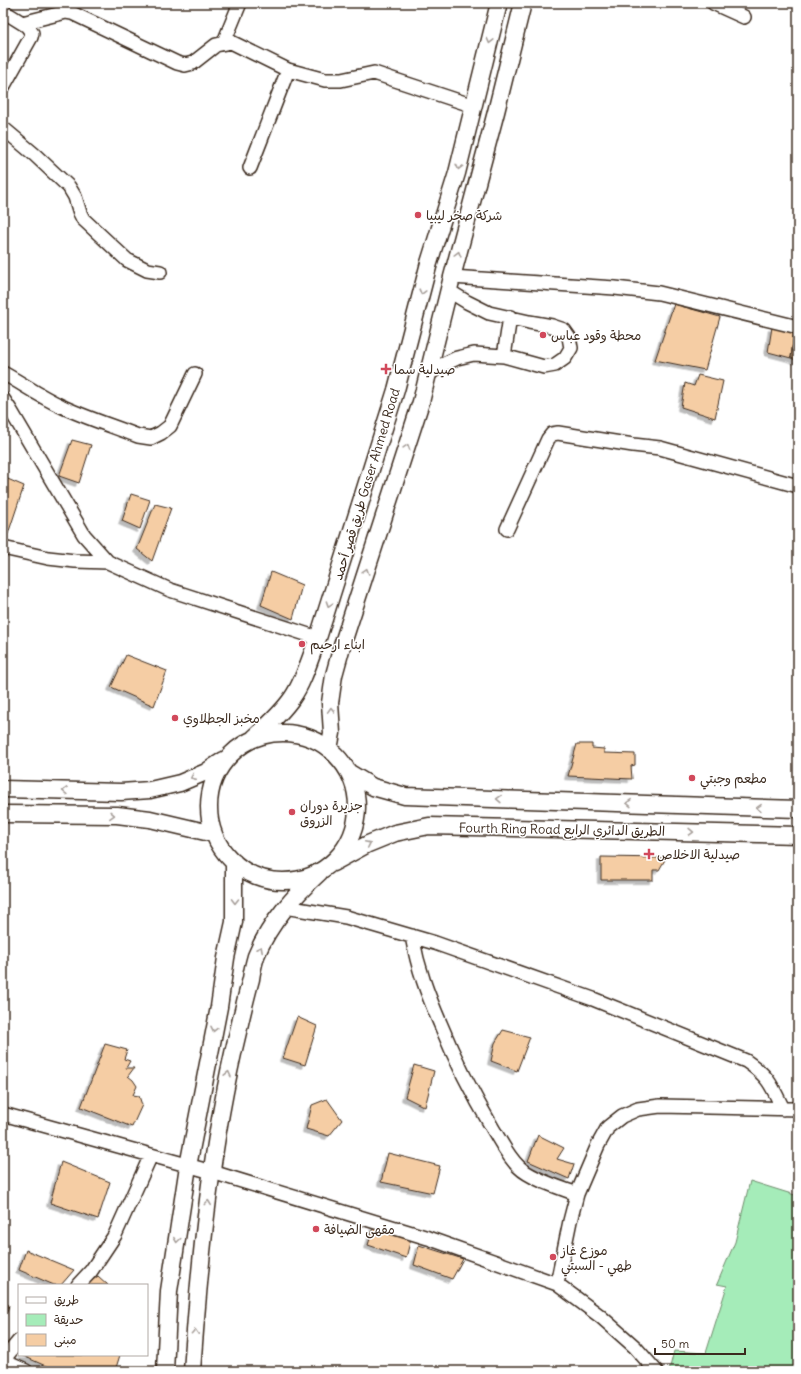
<svg xmlns="http://www.w3.org/2000/svg" width="801" height="1374" font-family="Delius,'Playpen Sans Arabic',sans-serif">
<style>
.green{fill:#a5ecb9;stroke:#708b6c}
.building{fill:#f5cda4;stroke:#3b2a1e;filter:url(#shadow)}
.lines{fill:none;stroke-linecap:round;stroke-linejoin:round}
.minor-casing{stroke:#3b2a1e;stroke-width:16}
.major-casing{stroke:#3b2a1e;stroke-width:19}
.minor{stroke:#fff;stroke-width:13}
.major{stroke:#fff;stroke-width:16}
.oneway{stroke:#a79f9a}
.poi-dot{fill:#d1495b;stroke:#fff;stroke-width:1.5}
.labels{text-anchor:middle;stroke-width:3;stroke-linejoin:round;paint-order:stroke}
.poi-label{font-size:13px;fill:#3b2a1e;stroke:#fff;text-anchor:start}
.street-label{font-size:13px;fill:#3b2a1e;stroke:#fff}
</style>
<defs>
<filter id="shadow"><feDropShadow dx="-3.5" dy="3.5" stdDeviation="0" flood-color="#0004"/></filter>
</defs>
<rect width="100%" height="100%" fill="#fff"/>
<filter id="ink" filterUnits="userSpaceOnUse"><feTurbulence type="fractalNoise" baseFrequency=".025" numOctaves="2"/><feDisplacementMap in="SourceGraphic" scale="8" xChannelSelector="R" yChannelSelector="G"/><feConvolveMatrix kernelMatrix="1 2 1 2 8 2 1 2 1" color-interpolation-filters="sRGB"/></filter>
<g filter="url(#ink)">
<path class="green" d="M750,1181L798,1196V1371H669L674,1351L706,1353L727,1286L717,1284L735,1242Z"/>
<path class="building" d="M674,304L720,317L705,370L655,360Z
M772,327L794,332L791,358L768,352Z
M794,332L798,333V361L791,358Z
M698,375L723,381L715,418L681,407L685,383L694,386Z
M72,440L91,445L79,483L59,476Z
M3,477L24,486L8,534L3,532Z
M131,494L150,500L140,529L122,521Z
M155,504L171,508L152,561L137,549Z
M271,572L302,585L293,619L261,605Z
M126,655L167,671L154,706L111,687Z
M577,744H592V748L604,749V753L635,754V765L631,766L632,779L568,776Z
M601,857L666,858L659,870H653V880H601Z
M297,1017L317,1026L305,1065L283,1058Z
M503,1030L530,1037L517,1071L491,1061L495,1043Z
M105,1044L127,1050L124,1059L130,1061L126,1068H134L128,1076L133,1080L137,1086L133,1095L139,1096L142,1105L132,1127L81,1107Z
M414,1065L434,1071L425,1107L405,1097Z
M327,1099L342,1120L329,1136L306,1129L312,1105Z
M538,1135L564,1148L557,1159L574,1164L569,1179L528,1161Z
M388,1153L440,1166L433,1193L381,1182Z
M61,1162L110,1182L98,1219L50,1203Z
M374,1226L411,1238L406,1258L368,1245Z
M419,1245L463,1259L452,1279L414,1265Z
M26,1250L74,1270L61,1285H54L19,1270Z
M98,1276L108,1285H86Z
M3,1303L9,1305L3,1325Z
M21,1355H120L115,1371H57Z"/>
<g class="lines">
<defs>
<path id="minor" d="M713,3L744,17
M3,11L27,26L32,33L31,37L3,87
M22,23L66,12L72,13L177,63L185,65L193,63L216,45L231,42L288,70L325,80H341L374,73L474,106
M224,42L240,3
M3,128L35,155L69,187L75,197L80,213L83,219L127,260L147,270L160,272
M250,168L288,70
M452,277L615,288L659,293L798,327
M504,356L510,317
M3,373C23,384 41,397 61,406C86,418 113,426 138,436L151,438L161,433L170,426L195,374
M429,374L440,366L457,358L474,354L504,356L544,367L555,365L565,358L571,348L569,337L564,330L552,326L529,322L489,313L467,302L449,291
M3,399L11,411L84,535L108,562L170,590L318,638
M507,529L548,439L552,434L558,433L633,445L660,448L798,486
M3,548L48,558L75,561L108,562
M285,907L346,917L435,943L593,999L746,1061C769,1077 771,1084 783,1109
M412,936C418,969 427,993 440,1023C455,1060 473,1095 493,1129C501,1142 508,1157 519,1167C531,1179 561,1188 577,1194
M3,1114L212,1172L428,1238L557,1284L600,1316L635,1347L656,1371
M557,1284L570,1221L577,1194L598,1145L608,1127L622,1116L638,1109L660,1106L798,1109
M78,1285L91,1271L115,1235L151,1155
M3,1360L19,1341
M3,1361L26,1371"/>
<path id="major" d="M209 807a74 74 0 1 1 148 0a74 74 0 1 1-148 0Z
M253,739C267,726 281,714 292,698C304,681 310,658 318,638L396,390L429,263L457,173L499,3
M329,749L332,733L330,703L334,675L342,646L421,402L452,277L496,112L523,3
M350,773L373,787L405,796L798,809
M3,789L121,792L150,790L180,783L206,772L224,760
M3,814L117,815L150,819L214,834
M333,863L368,844L395,833L429,826L798,835
M165,1371L169,1291L188,1166L219,1007L226,958L234,922V862
M192,1371C200,1257 211,1143 238,1032C242,1014 246,997 251,979C252,971 254,963 256,956C270,922 294,896 320,872"/>
</defs>
<use href="#minor" class="minor-casing"/>
<use href="#major" class="major-casing"/>
<use href="#minor" class="minor"/>
<use href="#major" class="major"/>
</g>
<defs><path id="oneway-chevron" d="M-2-3.5L2.5 0L-2 3.5" fill="none" stroke-width="1.6" stroke-linecap="round" stroke-linejoin="round"/></defs>
<g class="oneway">
<use href="#oneway-chevron" transform="translate(490 41) rotate(104)"/>
<use href="#oneway-chevron" transform="translate(459 167) rotate(104)"/>
<use href="#oneway-chevron" transform="translate(458 254) rotate(-75)"/>
<use href="#oneway-chevron" transform="translate(422 292) rotate(105)"/>
<use href="#oneway-chevron" transform="translate(407 447) rotate(-72)"/>
<use href="#oneway-chevron" transform="translate(366 571) rotate(-72)"/>
<use href="#oneway-chevron" transform="translate(329 604) rotate(108)"/>
<use href="#oneway-chevron" transform="translate(331 710) rotate(-92)"/>
<use href="#oneway-chevron" transform="translate(193 777) rotate(156)"/>
<use href="#oneway-chevron" transform="translate(65 791) rotate(-179)"/>
<use href="#oneway-chevron" transform="translate(499 799) rotate(-178)"/>
<use href="#oneway-chevron" transform="translate(629 803) rotate(-178)"/>
<use href="#oneway-chevron" transform="translate(759 808) rotate(-178)"/>
<use href="#oneway-chevron" transform="translate(112 815) rotate(2)"/>
<use href="#oneway-chevron" transform="translate(691 832) rotate(1)"/>
<use href="#oneway-chevron" transform="translate(368 844) rotate(-26)"/>
<use href="#oneway-chevron" transform="translate(235 901) rotate(91)"/>
<use href="#oneway-chevron" transform="translate(260 949) rotate(-63)"/>
<use href="#oneway-chevron" transform="translate(214 1029) rotate(102)"/>
<use href="#oneway-chevron" transform="translate(228 1074) rotate(-77)"/>
<use href="#oneway-chevron" transform="translate(208 1203) rotate(-83)"/>
<use href="#oneway-chevron" transform="translate(177 1240) rotate(98)"/>
<use href="#oneway-chevron" transform="translate(195 1332) rotate(-86)"/>
</g>
</g>
<g class="poi-dot">
<circle cx="418" cy="215" r="4"/>
<circle cx="543" cy="335" r="4"/>
<path d="M384 363h4v4h4v4h-4v4h-4v-4h-4v-4h4z"/>
<circle cx="302" cy="644" r="4"/>
<circle cx="175" cy="718" r="4"/>
<circle cx="692" cy="778" r="4"/>
<circle cx="292" cy="812" r="4"/>
<path d="M647 848h4v4h4v4h-4v4h-4v-4h-4v-4h4z"/>
<circle cx="316" cy="1229" r="4"/>
<circle cx="553" cy="1257" r="4"/>
</g>
<g class="labels">
<g class="poi-label">
<text x="426" y="220">شركة صخر ليبيا</text>
<text x="551" y="340">محطة وقود عباس</text>
<text x="394" y="374">صيدلية سما</text>
<text x="310" y="649">ابناء ارحيم</text>
<text x="183" y="723">مخبز الجطلاوي</text>
<text x="700" y="783">مطعم وجبتي</text>
<text x="300" y="810">جزيرة دوران<tspan x="300" dy="15">الزروق</tspan></text>
<text x="657" y="859">صيدلية الاخلاص</text>
<text x="324" y="1234">مقهى الضيافة</text>
<text x="561" y="1255">موزع غاز<tspan x="561" dy="15">طهي - السبتي</tspan></text>
</g>
<g class="street-label">
<text transform="translate(366 484) rotate(-73)" y="5">طريق قصر أحمد Gaser Ahmed Road</text>
<text transform="translate(562 829) rotate(1)" y="5">Fourth Ring Road الطريق الدائري الرابع</text>
</g>
</g>
<rect width="801" height="1374" fill="none" stroke="#fff" stroke-width="16"/>
<rect x="8" y="8" width="785" height="1358" fill="none" stroke="#3b2a1e" stroke-width="1.5" filter="url(#ink)"/>
<rect x="18" y="1284" width="130" height="72" fill="#ffffff" stroke="#b1aaa5"/>
<rect x="26" y="1297" width="20" height="6" fill="#ffffff" stroke="#b1aaa5"/>
<text x="54" y="1304" font-size="12" fill="#3b2a1e">طريق</text>
<rect x="26" y="1314" width="20" height="12" fill="#a5ecb9" stroke="#b1aaa5"/>
<text x="54" y="1324" font-size="12" fill="#3b2a1e">حديقة</text>
<rect x="26" y="1334" width="20" height="12" fill="#f5cda4" stroke="#b1aaa5"/>
<text x="54" y="1344" font-size="12" fill="#3b2a1e">مبنى</text>
<path d="M655 1348v6h90v-6" fill="none" stroke="#3b2a1e" stroke-width="2"/>
<text x="661" y="1348" font-size="12" fill="#3b2a1e" stroke="#ffffff" stroke-width="3" paint-order="stroke">50 m</text>
</svg>
